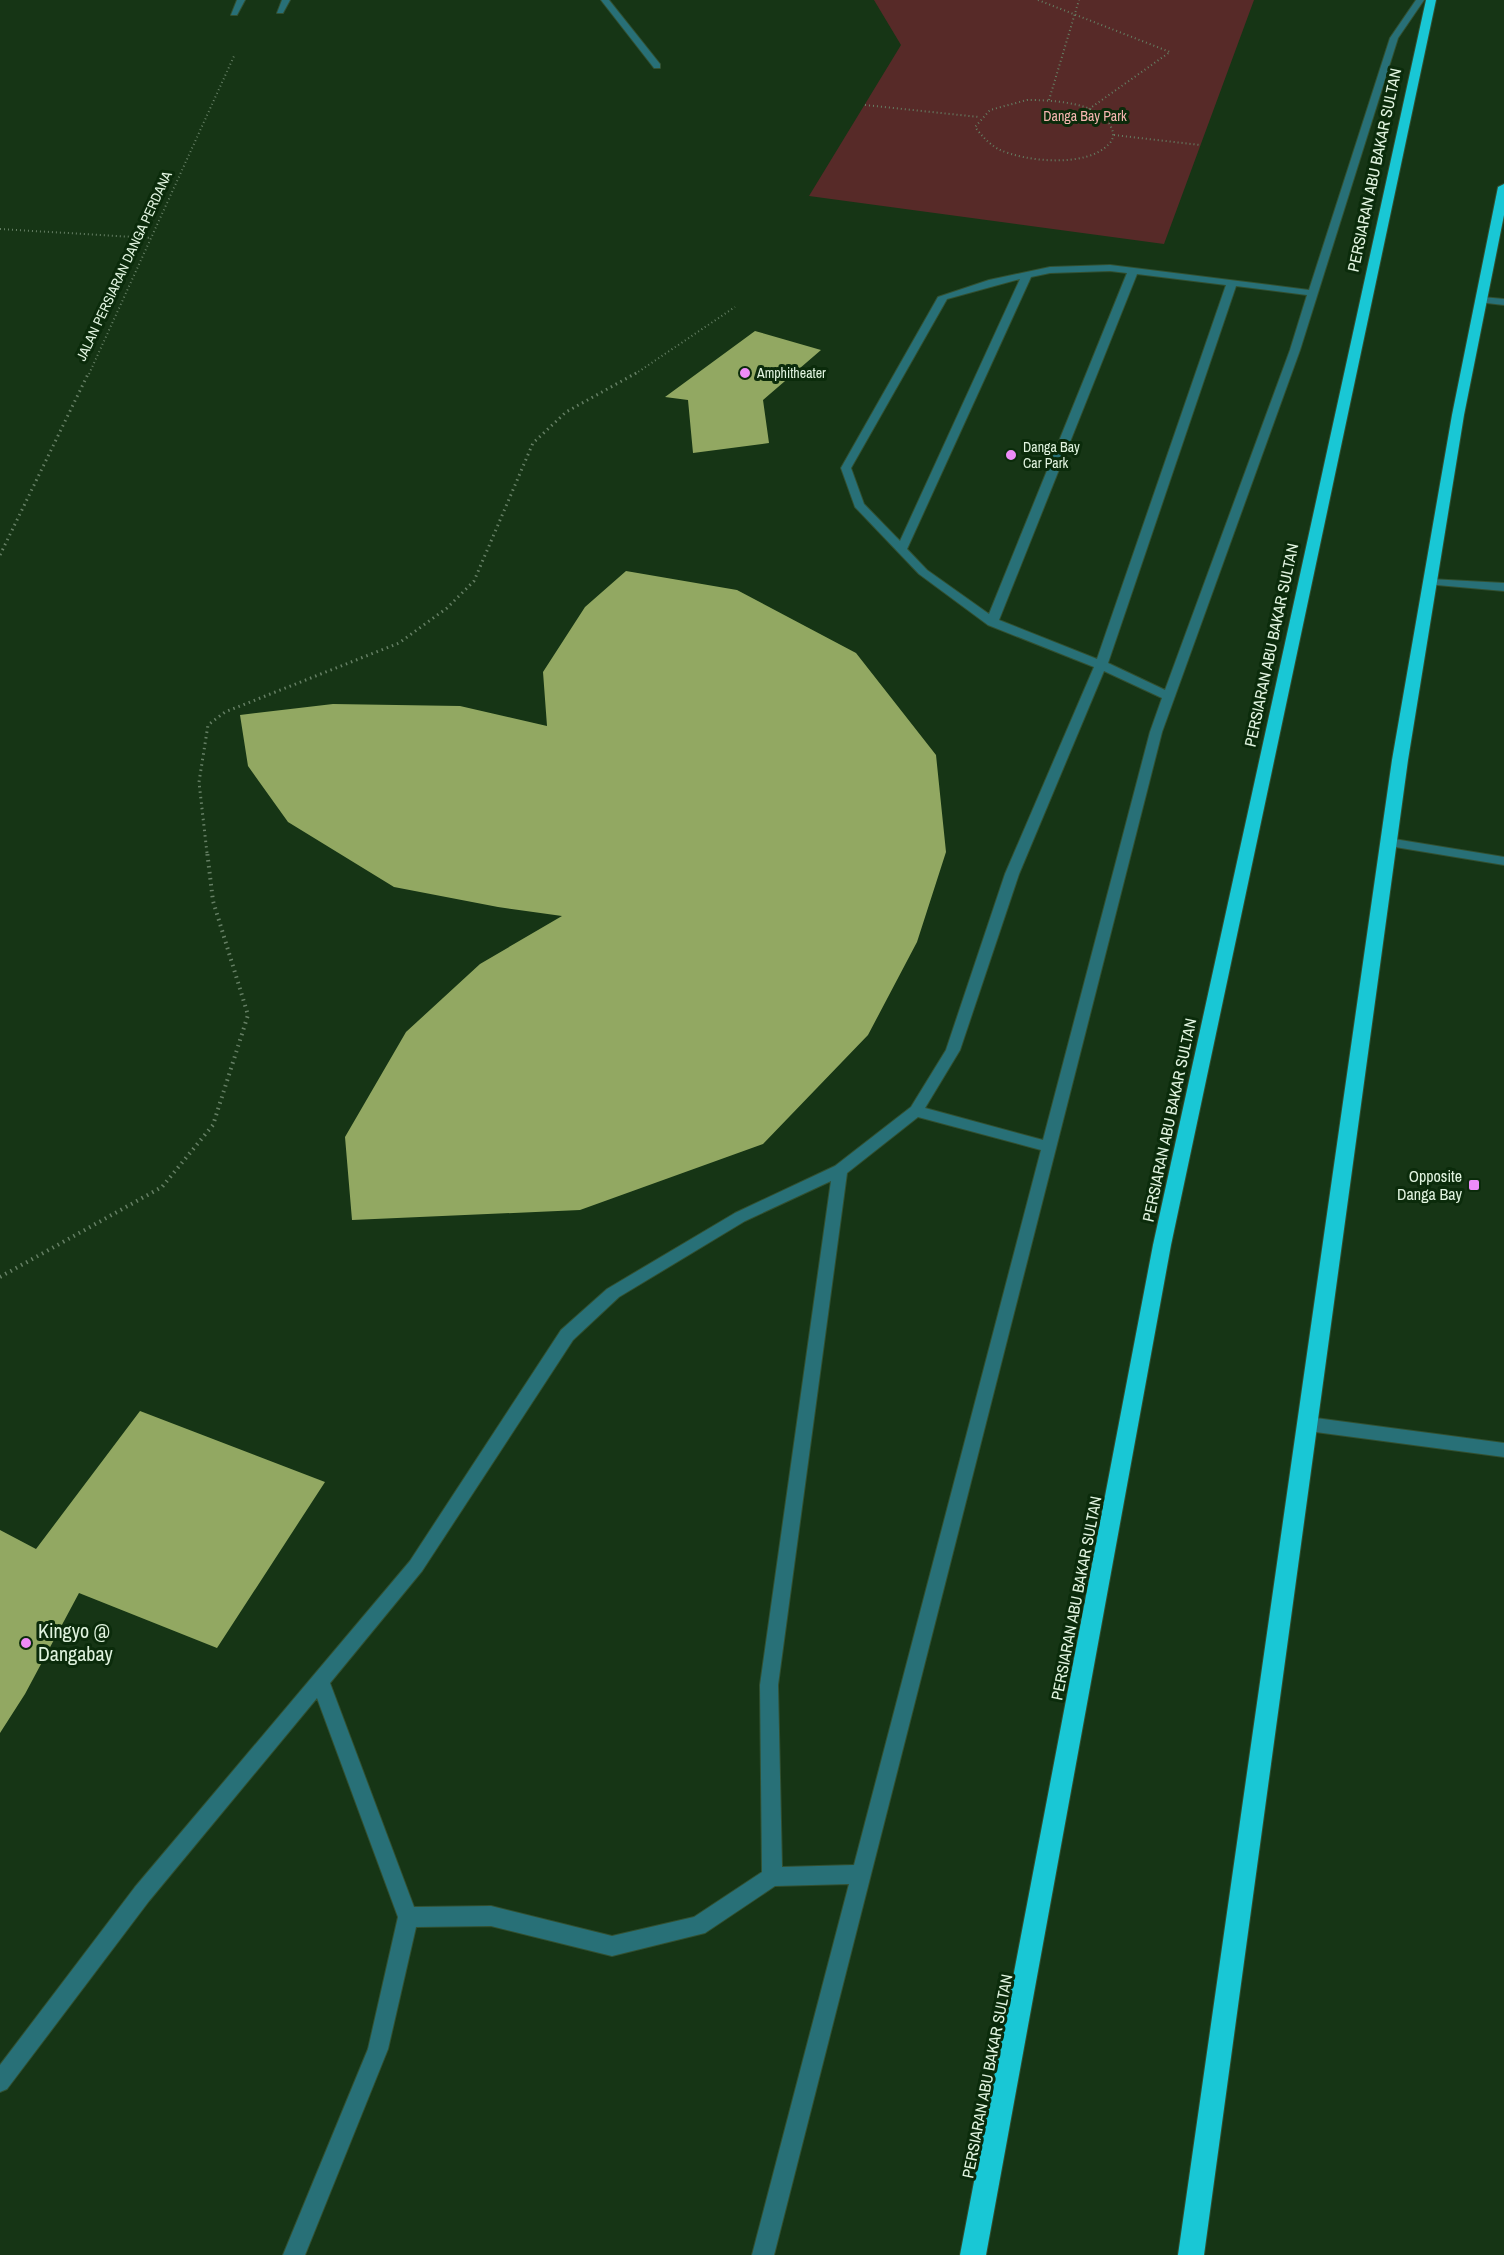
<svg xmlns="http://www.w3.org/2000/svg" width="1504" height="2255" font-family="'Archivo Narrow',sans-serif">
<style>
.green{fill:#572a28}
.building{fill:#92a862}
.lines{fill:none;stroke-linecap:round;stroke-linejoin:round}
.minor-casing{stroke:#325031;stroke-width:2}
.highway-casing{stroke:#325031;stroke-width:2}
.path-far2{stroke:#657f64;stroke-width:2;stroke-dasharray:1 3;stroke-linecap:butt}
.path-far1{stroke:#657f64;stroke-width:3;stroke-dasharray:1.5 4;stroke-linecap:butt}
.path{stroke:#657f64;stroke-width:4;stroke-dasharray:1.5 4.5;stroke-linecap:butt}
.minor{fill:#287077;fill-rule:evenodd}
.highway{fill:#19c7d5;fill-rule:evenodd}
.poi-dot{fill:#ee8cf8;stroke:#0b2b0b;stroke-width:2}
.labels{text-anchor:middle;stroke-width:6;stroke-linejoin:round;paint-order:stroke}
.far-park-label{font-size:14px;fill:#f7b6b1;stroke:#0b2b0b}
.far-street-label{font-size:14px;fill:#e1f4e0;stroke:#0b2b0b}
.far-poi-label{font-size:14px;fill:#e1f4e0;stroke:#0b2b0b;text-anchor:start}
.street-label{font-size:16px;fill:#e1f4e0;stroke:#0b2b0b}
.poi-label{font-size:16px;fill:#e1f4e0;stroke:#0b2b0b;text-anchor:end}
.near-poi-label{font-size:20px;fill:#e1f4e0;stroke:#0b2b0b;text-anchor:start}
</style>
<rect width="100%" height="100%" fill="#163515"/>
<path class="green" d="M874,0H1254L1164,244L809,196L901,45Z"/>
<path class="building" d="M755,331L821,350L763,400L769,443L693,453L688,400L665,397Z
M626,571L737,590L856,653L936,755L946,852L917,942L868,1035L763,1144L580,1210L352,1220L345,1137L406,1032L480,964L562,916L498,907L394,887L288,822L248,766L240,715L333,704L460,706L547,726L543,672L585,607Z
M140,1411L325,1482L217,1648L79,1593L25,1694L0,1733V1530L36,1549Z"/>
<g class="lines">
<defs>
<path id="minor" d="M237,0H245L237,15H231Z
M282,0H290L283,13H277Z
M601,0H609L660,64V68H654Z
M1416,0H1424L1398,38L1300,350L1162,732L774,2255H752L849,1884L775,1886L705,1933L612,1956L491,1926L416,1927L388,2049L305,2255H283L368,2049L398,1917L317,1698L149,1901L7,2089L0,2092V2065L135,1887L410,1561L561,1330L607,1289L735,1213L835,1166L911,1107L946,1050L1005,874L1094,667L988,625L919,574L855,507L841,468L938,297L989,280L1050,267L1110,265L1309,290L1390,38ZM1110,271L1127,273L989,614L927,570L907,549L1031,277L1050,273ZM1137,274L1226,285L1097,659L999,620ZM1020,279L900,541L864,504L851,468L947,299ZM1236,286L1307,295L1290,350L1165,690L1108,663ZM1104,671L1162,698L1150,732L1043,1140L925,1108L960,1050L1019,874ZM918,1117L1041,1150L854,1865L782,1867L778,1685L847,1173ZM831,1181L760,1685L762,1872L694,1917L612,1936L491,1906L414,1907L330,1683L422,1571L573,1340L619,1297L745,1221Z
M1482,297L1504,299V305L1478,302L1477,300Z
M1430,579L1504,583V591L1426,584V580Z
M1388,838L1504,857V865L1383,845L1381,842L1383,839Z
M1308,1417L1504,1443V1457L1308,1431L1302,1429L1300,1424L1302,1419Z"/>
<path id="highway" d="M1426,0H1436L1171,1245L986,2255H960L1153,1245Z
M1504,184V215L1464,415L1408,760L1204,2255H1178L1392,760L1452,415L1498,187Z"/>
</defs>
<use href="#minor" class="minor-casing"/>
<use href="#highway" class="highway-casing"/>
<path class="path-far2" d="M1038,0L1170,52L1089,109
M1027,100C1050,100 1101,102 1111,127C1114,133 1114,139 1109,144C1087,168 1025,162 998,149C988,143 982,136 975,127L990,110Z
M1049,100L1079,0
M865,105L979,117
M1114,135L1200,145
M0,229L151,238
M89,374L235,54
M635,374L735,307"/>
<path class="path-far1" d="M0,555L89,372
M207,853L199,782L208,725L225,712L399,643L447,608L474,581L533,443L566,412L638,372"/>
<path class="path" d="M0,1277L162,1187L213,1125L248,1015L213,901L207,851"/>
<use href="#minor" class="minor"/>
<use href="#highway" class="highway"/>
</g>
<g class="poi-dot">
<circle cx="745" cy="373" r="6"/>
<circle cx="1011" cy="455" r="6"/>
<rect x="1468" y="1179" width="12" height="12" rx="3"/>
<circle cx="26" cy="1643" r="6"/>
</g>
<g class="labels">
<g class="far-park-label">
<text x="1085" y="121">Danga Bay Park</text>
</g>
<g class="far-street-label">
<text transform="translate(124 266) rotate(-65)" y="5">JALAN PERSIARAN DANGA PERDANA</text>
</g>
<g class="far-poi-label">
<text x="757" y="378">Amphitheater</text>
<text x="1023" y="452">Danga Bay<tspan x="1023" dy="16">Car Park</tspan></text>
</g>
<g class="street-label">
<text transform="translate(1374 170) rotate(-78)" y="6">PERSIARAN ABU BAKAR SULTAN</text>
<text transform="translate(1271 645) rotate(-78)" y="6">PERSIARAN ABU BAKAR SULTAN</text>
<text transform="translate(1169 1120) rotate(-78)" y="6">PERSIARAN ABU BAKAR SULTAN</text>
<text transform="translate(1076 1598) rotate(-79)" y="6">PERSIARAN ABU BAKAR SULTAN</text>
<text transform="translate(987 2076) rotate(-79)" y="6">PERSIARAN ABU BAKAR SULTAN</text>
</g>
<g class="poi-label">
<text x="1462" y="1182">Opposite<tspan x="1462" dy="18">Danga Bay</tspan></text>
</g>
<g class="near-poi-label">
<text x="38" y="1638">Kingyo @<tspan x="38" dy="23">Dangabay</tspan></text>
</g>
</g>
</svg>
